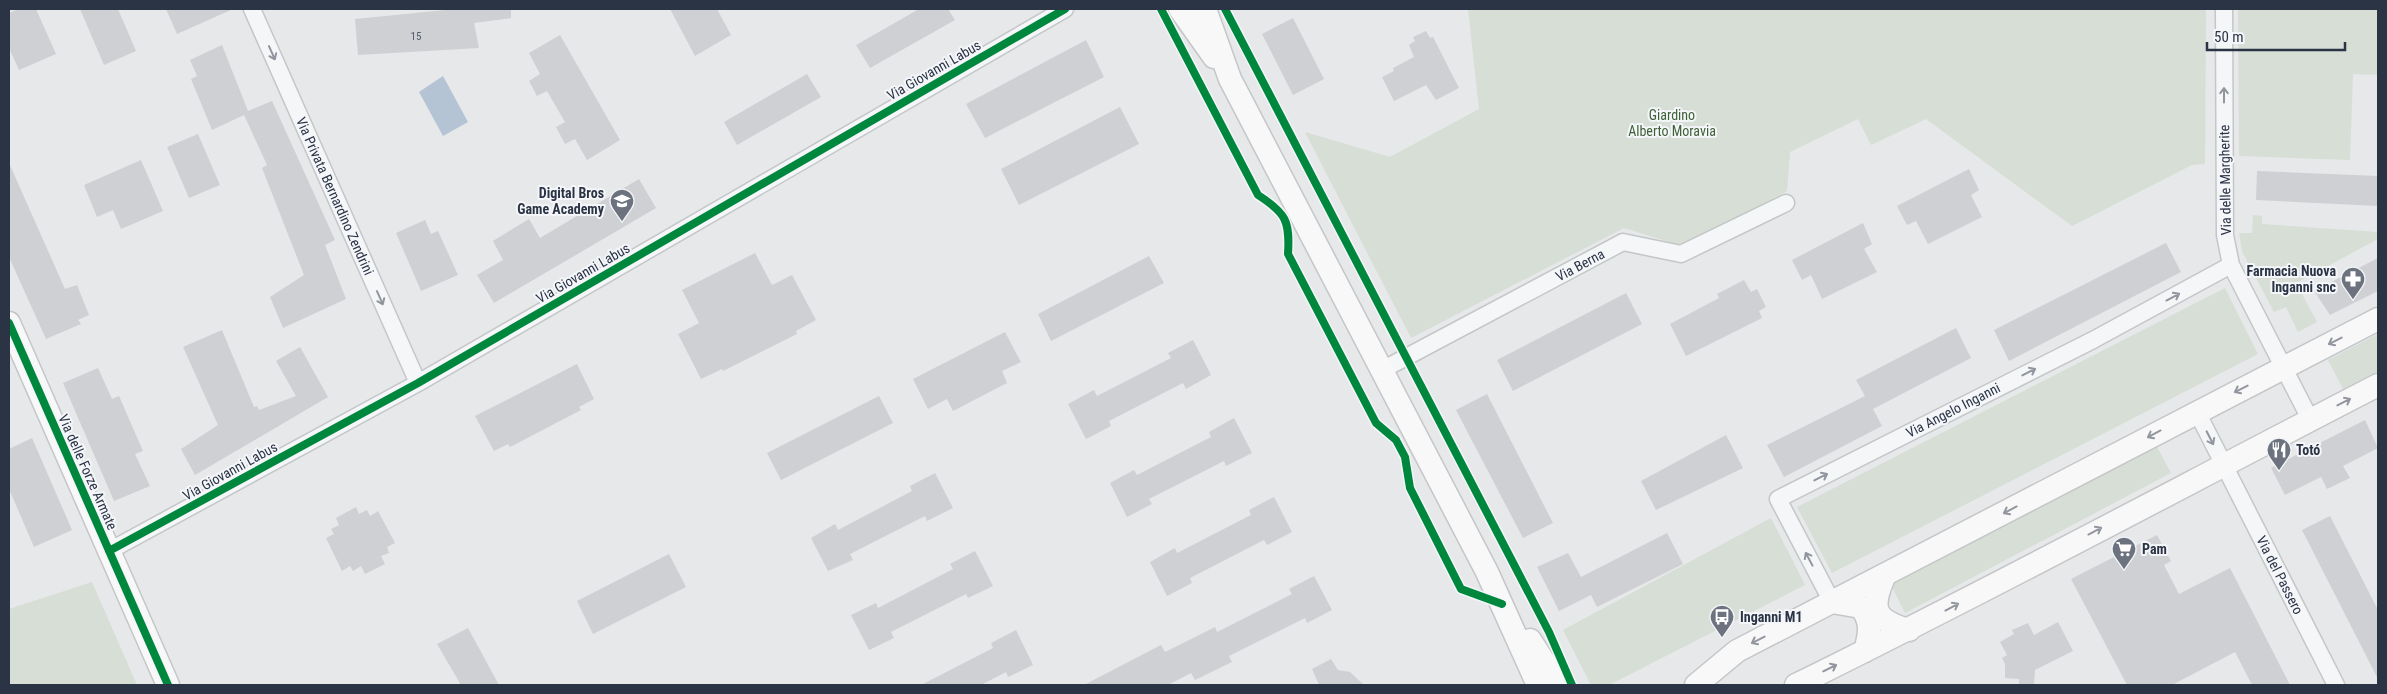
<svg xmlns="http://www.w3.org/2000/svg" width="2387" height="694" font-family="'Roboto Condensed',sans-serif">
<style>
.green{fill:#d6ded6}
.water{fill:#b4c4d5}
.building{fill:#ced0d3}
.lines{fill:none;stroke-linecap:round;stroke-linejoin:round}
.street-casing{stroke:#c4c6c8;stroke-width:19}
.secondary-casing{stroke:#c4c6c8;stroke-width:25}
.street{stroke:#f5f6f7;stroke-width:16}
.secondary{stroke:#f8f8f8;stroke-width:22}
.cycleway-casing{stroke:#f4f6f9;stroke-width:11}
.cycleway{stroke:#00873e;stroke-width:8}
.oneway{stroke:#90959e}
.oneway2{stroke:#92969e}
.labels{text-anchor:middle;stroke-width:4;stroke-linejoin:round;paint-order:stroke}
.number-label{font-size:11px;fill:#545c69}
.street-label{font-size:14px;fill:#2b3445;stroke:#f4f6f9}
.park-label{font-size:14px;fill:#3f6138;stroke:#f4f6f9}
.poi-label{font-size:14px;font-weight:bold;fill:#2b3445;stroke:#f4f6f9;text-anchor:start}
</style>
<rect width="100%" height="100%" fill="#e6e8ea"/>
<path class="green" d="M1468,9H2206L2205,164L2192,165L2072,226L1926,119L1871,145L1858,119L1790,152L1787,191L1682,246L1624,228L1411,338L1305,132L1390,157L1479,109Z
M2238,9H2378V75L2353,74L2350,160L2239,156Z
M2253,215L2262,216V224L2378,232V239L2296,283L2317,322L2298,332L2286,307L2274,312L2242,251L2239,233H2252Z
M2225,288L2258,354L1832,573L1797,507Z
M2378,334V371L2343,389L2328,360Z
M2155,443L2171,473L1905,613L1890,583Z
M1771,518L1805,585L1609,685H1591L1563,630Z
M92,582L137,685H9V609Z"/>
<path class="water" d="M443,76L468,122L443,136L419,92Z"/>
<path class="building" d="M19,9H36L56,54L19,70L9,48V13Z
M80,9H118L136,51L104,65Z
M166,9H233L177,34Z
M455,9H511V18L474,23L479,48L358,55L355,19Z
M670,9H717L731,35L695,56Z
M919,9H948L955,20L870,68L856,45Z
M1293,18L1324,79L1293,95L1262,34Z
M1426,31L1430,38L1433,37L1459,88L1436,100L1426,85L1394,101L1382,77L1394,71L1393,68L1414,57L1409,45L1415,41L1413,37Z
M560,35L620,140L587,160L575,139L565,144L556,127L565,122L547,91L537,96L529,81L540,74L529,53Z
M1086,40L1104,77L985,138L966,104Z
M222,45L248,111L272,101L335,240L325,245L346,299L283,328L270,297L304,275L262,168L267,165L244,115L212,130L191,79L197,76L190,60Z
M807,74L821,97L737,145L724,122Z
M1120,107L1139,144L1019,205L1001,169Z
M198,134L220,185L189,198L167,147Z
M141,160L163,211L121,229L113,210L97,217L84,185Z
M9,163L65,289L77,285L89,315L78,320L81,324L46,339L9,257Z
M1969,169L1979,190L1971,195L1982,217L1928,244L1916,221L1907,225L1897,206Z
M2257,171L2378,176V206L2256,200Z
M639,179L656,208L494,303L477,275L503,260L493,241L529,219L540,238Z
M425,220L431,234L438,231L458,275L421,291L396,233Z
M1863,223L1872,244L1864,249L1877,272L1822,299L1811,275L1802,280L1792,260Z
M2166,243L2181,272L2009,361L1994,330Z
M755,253L772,285L792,275L816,320L796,331L797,334L723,371L722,369L701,379L678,334L699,323L682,290Z
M1149,256L1164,283L1051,341L1038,314Z
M2378,258V291L2330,315L2314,291Z
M1744,280L1751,292L1757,289L1766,307L1759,311L1762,318L1686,356L1670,324L1719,298L1717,294Z
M1626,293L1642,324L1513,391L1497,360Z
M1956,328L1971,358L1873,409L1882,426L1784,477L1767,445L1865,396L1856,380Z
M222,330L254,407L257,406L259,410L296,396L276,361L300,347L328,397L195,475L181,449L218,425L183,347Z
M1005,332L1021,362L1002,371L1007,383L953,411L947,399L928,409L913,379Z
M1193,340L1211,375L1186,389L1183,383L1109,421L1111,426L1086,439L1068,404L1094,390L1097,396L1171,358L1168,353Z
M577,364L594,399L579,407L581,410L510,447L508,444L494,451L475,416Z
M98,368L112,399L119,396L143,451L135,454L150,486L114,501L63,383Z
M1487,394L1553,523L1523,538L1456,410Z
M879,396L893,423L781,480L767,453Z
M1234,418L1252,453L1226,466L1224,461L1149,499L1152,504L1127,517L1110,483L1134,470L1137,475L1211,437L1209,432Z
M2365,420L2378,448L2343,466L2350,478L2327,489L2321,477L2285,495L2271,468Z
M1726,435L1743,468L1656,510L1641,481Z
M32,438L72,530L34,547L9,489V449Z
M935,473L953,508L927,521L925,516L850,554L853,560L828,571L811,538L835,524L838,530L912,491L910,486Z
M1274,497L1292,532L1267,545L1264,540L1190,578L1192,583L1167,596L1150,562L1175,548L1177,553L1251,515L1249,510Z
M356,507L359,514L367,510L370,516L378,511L395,543L387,547L389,553L381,556L385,564L365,574L361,566L353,571L350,566L342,571L326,538L334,534L331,529L339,525L336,518Z
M2330,516L2378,610V679L2302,530Z
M1667,533L1683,564L1597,607L1591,595L1559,611L1537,567L1568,553L1581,577Z
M2157,535L2171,561L2164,565L2179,594L2230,568L2290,685H2252L2235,652L2172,685H2127L2071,579Z
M975,551L993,586L968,598L966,594L891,632L894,638L869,650L851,615L876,603L878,608L953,569L950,564Z
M669,554L686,587L593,634L577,601Z
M1314,576L1332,610L1307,623L1305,618L1229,656L1232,662L1195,680L1191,673L1168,685H1084L1161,645L1165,652L1215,627L1217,632L1292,594L1289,589Z
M2058,622L2073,651L2035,670L2034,685H2019V679L2005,678V664L2002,658L2007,655L2000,642L2014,634L2012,630L2028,623L2034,635Z
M468,628L499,685H461L437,644Z
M1016,630L1033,665L1008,677L1006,672L981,685H921L993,648L991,643Z
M1331,659L1338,670L1350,672L1364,685H1319L1312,669Z"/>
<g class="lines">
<defs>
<path id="street" d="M252,9L418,383
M2224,9L2225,235L2231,265L2310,419
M1382,370L1623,242L1681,254L1786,203
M2197,412L2336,685
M109,551L418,383L1065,9
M1832,602L1778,499L2093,340L2231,265"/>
<path id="secondary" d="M1180,9L1214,57
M1205,9L1230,79L1487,572L1538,685
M9,323L168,685
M1885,575C1870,608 1873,620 1909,630
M1832,602L1861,607C1872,622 1870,633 1865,651
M1530,640L1559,685
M1696,685L1737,651L2378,319
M1796,685C1992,589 2184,485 2378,385"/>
</defs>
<use href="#street" class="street-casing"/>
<use href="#secondary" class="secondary-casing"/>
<use href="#street" class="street"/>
<use href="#secondary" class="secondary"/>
<defs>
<path id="cycleway" d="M1161,9L1258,195C1286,213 1290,221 1288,254L1376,423L1396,440L1405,457L1410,488L1461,589L1502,604
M1225,9L1549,632L1572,685
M9,323L168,685
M109,551L418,383L1065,9"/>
</defs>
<use href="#cycleway" class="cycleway-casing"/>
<use href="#cycleway" class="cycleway"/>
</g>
<defs><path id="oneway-shaft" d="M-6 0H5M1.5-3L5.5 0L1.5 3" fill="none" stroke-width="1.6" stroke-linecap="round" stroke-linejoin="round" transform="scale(1.25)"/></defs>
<g class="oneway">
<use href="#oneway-shaft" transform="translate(272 53) rotate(66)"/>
<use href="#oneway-shaft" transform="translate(2224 95) rotate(-90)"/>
<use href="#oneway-shaft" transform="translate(2173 297) rotate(-28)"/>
<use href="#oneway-shaft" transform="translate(380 298) rotate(66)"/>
<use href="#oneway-shaft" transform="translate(2029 372) rotate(-27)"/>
<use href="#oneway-shaft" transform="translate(2210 438) rotate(63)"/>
<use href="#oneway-shaft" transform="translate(1821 477) rotate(-27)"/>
<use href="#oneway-shaft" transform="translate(1809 559) rotate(-118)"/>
</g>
<g class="oneway2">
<use href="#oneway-shaft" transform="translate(2335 341) rotate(153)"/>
<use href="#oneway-shaft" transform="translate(2241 389) rotate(153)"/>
<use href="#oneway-shaft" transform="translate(2344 402) rotate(-27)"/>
<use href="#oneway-shaft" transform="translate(2154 434) rotate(152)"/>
<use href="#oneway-shaft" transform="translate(2010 510) rotate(152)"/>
<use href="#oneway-shaft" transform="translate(2095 531) rotate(-28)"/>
<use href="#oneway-shaft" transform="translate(1952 607) rotate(-28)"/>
<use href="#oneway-shaft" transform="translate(1758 640) rotate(153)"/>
<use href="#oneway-shaft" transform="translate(1830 668) rotate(-26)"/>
</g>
<defs>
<symbol id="school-pin" viewBox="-11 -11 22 30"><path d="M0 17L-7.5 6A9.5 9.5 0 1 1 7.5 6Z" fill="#6c737f" stroke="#f4f6f9"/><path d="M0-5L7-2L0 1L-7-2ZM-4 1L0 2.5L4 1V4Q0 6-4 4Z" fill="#fff"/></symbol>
<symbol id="pharmacy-pin" viewBox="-11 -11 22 30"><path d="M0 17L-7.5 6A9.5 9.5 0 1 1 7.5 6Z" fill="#6c737f" stroke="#f4f6f9"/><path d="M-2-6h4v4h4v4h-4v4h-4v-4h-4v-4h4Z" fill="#fff"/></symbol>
<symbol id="restaurant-pin" viewBox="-11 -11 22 30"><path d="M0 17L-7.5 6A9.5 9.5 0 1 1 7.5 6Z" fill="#6c737f" stroke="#f4f6f9"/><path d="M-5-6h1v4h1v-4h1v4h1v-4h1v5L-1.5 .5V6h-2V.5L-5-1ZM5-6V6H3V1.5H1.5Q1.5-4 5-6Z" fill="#fff"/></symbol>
<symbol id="supermarket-pin" viewBox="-11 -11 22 30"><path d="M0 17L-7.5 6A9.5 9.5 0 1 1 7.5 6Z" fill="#6c737f" stroke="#f4f6f9"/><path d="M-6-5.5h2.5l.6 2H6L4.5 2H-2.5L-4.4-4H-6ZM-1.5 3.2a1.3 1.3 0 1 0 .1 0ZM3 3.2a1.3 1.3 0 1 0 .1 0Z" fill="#fff"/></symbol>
<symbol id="bus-pin" viewBox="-11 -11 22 30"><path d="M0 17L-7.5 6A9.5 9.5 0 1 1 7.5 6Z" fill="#6c737f" stroke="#f4f6f9"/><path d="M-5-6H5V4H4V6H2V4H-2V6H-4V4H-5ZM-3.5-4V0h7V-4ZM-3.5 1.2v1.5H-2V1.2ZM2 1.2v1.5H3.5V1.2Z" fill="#fff"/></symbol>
</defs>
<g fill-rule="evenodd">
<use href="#school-pin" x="608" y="187" width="28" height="38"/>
<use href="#pharmacy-pin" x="2339" y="265" width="28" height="38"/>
<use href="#restaurant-pin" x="2265" y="436" width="28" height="38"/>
<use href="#supermarket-pin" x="2110" y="535" width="28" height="38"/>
<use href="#bus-pin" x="1708" y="603" width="28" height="38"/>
</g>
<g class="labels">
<g class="number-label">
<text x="416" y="40">15</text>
</g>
<g class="street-label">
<text transform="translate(934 70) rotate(-30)" y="5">Via Giovanni Labus</text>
<text transform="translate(2225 180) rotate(-91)" y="5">Via delle Margherite</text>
<text transform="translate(335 196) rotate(66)" y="5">Via Privata Bernardino Zendrini</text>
<text transform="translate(1580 265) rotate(-28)" y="5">Via Berna</text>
<text transform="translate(583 273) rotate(-30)" y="5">Via Giovanni Labus</text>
<text transform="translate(1953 410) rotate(-27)" y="5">Via Angelo Inganni</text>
<text transform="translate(230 471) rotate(-29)" y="5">Via Giovanni Labus</text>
<text transform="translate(88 472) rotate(66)" y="5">Via delle Forze Armate</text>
<text transform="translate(2280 575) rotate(63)" y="5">Via del Passero</text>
</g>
<g class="park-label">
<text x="1672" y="120">Giardino<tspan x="1672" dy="16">Alberto Moravia</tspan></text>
</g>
<g class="poi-label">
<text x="604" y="198" text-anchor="end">Digital Bros<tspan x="604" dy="16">Game Academy</tspan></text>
<text x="2336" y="276" text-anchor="end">Farmacia Nuova<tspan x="2336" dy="16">Inganni snc</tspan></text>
<text x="2296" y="455">Totó</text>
<text x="2142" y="554">Pam</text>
<text x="1740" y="622">Inganni M1</text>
</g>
</g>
<rect width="2387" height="694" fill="none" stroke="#2b3445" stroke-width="20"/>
<path d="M2207 42v8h138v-8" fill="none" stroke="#2b3445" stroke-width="2.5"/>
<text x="2214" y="42" font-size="15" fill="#2b3445" stroke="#f4f6f9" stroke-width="4" paint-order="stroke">50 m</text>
</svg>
